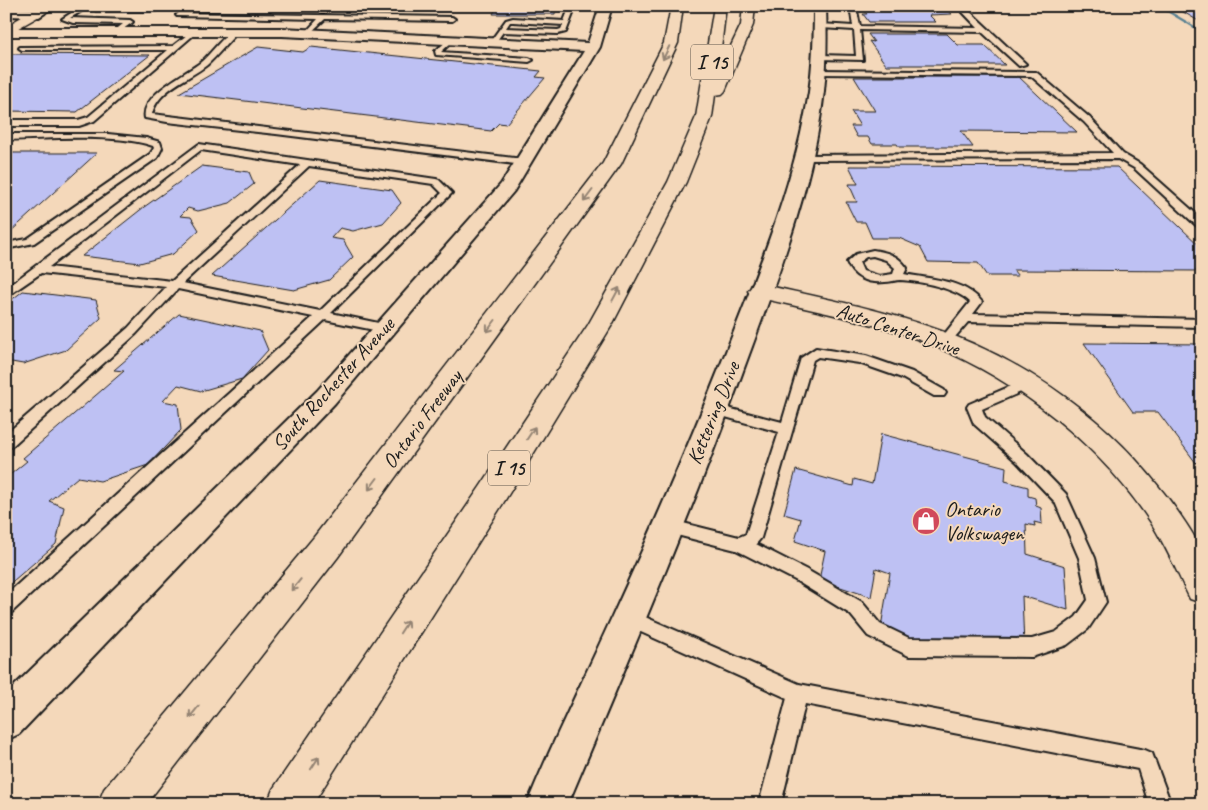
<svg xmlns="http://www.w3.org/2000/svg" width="1208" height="810" font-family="Caveat,sans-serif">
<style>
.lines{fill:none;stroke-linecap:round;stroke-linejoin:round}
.stream{fill:#598193;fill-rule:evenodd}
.building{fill:#bec1f3;stroke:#1c1c1c}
.lane-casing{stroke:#1c1c1c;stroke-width:4}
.street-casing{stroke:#1c1c1c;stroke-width:4}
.secondary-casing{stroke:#1c1c1c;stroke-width:3}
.highway-casing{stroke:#1c1c1c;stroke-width:3}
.lane{fill:#f4d8ba;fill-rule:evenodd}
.street{fill:#f4d8ba;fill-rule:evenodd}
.secondary{fill:#f4d8ba;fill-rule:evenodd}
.highway{fill:#f4d8ba;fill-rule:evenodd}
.oneway{stroke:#938373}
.labels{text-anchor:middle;stroke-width:4;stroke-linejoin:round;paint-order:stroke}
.shield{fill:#f4d8ba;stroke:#5d544b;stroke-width:1}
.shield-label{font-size:20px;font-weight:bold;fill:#1c1c1c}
.street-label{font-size:21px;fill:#1c1c1c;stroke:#f4d8ba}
.poi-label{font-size:21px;fill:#1c1c1c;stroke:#f4d8ba;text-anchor:start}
</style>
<rect width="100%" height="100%" fill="#f4d8ba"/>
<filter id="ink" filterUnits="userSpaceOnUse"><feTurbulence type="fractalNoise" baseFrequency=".02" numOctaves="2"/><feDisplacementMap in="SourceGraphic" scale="10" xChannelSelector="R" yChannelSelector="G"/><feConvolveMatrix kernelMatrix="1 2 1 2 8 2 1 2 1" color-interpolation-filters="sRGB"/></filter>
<g filter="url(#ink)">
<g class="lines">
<path class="stream" d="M1157,6H1161L1202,30V33Z"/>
</g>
<path class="building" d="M104,6H166L158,12H95Z
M466,6H556L555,14H493L497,6Z
M864,6H944L952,14L929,15L936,22H869L863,14H867L862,8H866Z
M1173,6H1202V23Z
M868,34H947L958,45H984L1005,65H886L869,41L874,42Z
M258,47L303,52L311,47L541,71L536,77L545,78L506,124L499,123L491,131L179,93Z
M6,54L150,55L77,112L6,111Z
M854,77H1019L1077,132L961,131L973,147H899L897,144H872L868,137H857L851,126H860L851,111H875Z
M6,153H97L8,234H6Z
M202,166L249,172L254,184L230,203L198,211L188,208L180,216L191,217L199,230L173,254L140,263L82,256L144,207Z
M849,166L1117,167L1202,248V271L1013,270L1018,276H987L978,263L928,262L920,247L899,238H872L865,222H856L846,202H857L849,184H858Z
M320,180L392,190L401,203L383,223L353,231L340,228L331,238L343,240L353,257L329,280L294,290L212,276Z
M23,291L96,300L101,318L66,350L23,364L6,361V304Z
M179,314L260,331L268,350L242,379L201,391L178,385L163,401L178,404L181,430L148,465L100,481L78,477L49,501L64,507L56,544L6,587V478L27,461L23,458L124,371L114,370Z
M1084,343L1202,344V471L1158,412H1133Z
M881,434L1006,467L1005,481L1028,487V496L1035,498L1036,506L1041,508L1042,524L1034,522L1035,526L1026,524L1027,554L1065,566L1068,610L1022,596L1024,646L907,644L880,633L890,573L876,568L871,597L819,580L825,551L795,541L801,519L784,514L796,470L853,486L854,479L872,484Z"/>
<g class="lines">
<defs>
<path id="lane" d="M82,6H90L70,18L130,20L133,22L116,34L113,32L114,31L123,24L73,23L62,19Z
M570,6H576L566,32L558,34L503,32L495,43L490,42L506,20L513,18L564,21ZM510,22H513L563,25L561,29L558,30L506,28Z
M850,6H856L860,26L978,28L957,6H964L1026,64L1019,66L982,32L860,30L863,60L817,59L816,57L820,55L856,56L854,30L821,28L818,26L821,24L853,26Z
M179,13L452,17L455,19L452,21L325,19L308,35L305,33L318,19L177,16L176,15Z
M235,30L237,31V33C227,43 218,55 207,65C188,80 158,89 152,114L523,159L528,162L523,165L276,134L167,122L145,118C140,95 186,74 201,62C212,53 222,36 235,30Z
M192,31L197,32L94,121L79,126H6V120H78L88,117L168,50H22L19,48L20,47L173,46Z
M451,38L453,39V41L441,52L529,58L533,60L529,62L436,55L435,51Z
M816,70L1036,72L1090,118L1123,154L1140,164L1202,219V228L1198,227L1134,168L1118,159L801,160L799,158L804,155L1113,153L1084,122L1031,76L819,74L815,72Z
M6,134H108L146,138L160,142L162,148L157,158L34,243L6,249V243L27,239L150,154L154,148L153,146C115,133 47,139 6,140Z
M199,144L436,179L439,180L452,193L331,313L388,325L390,328L388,331L384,332L325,320L12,612L6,614V595L313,317L178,289L136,334L11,447L6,448V434L128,328L166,287L41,273L6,297V288ZM201,150L300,165L172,281L49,267ZM309,166L433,184L442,193L320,311L183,283Z
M873,250C887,252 898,255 907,268L904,274C930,279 965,280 982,302L973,314L1202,319V327L968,322L949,344L945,345L939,341L970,302C956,288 920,281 900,280C896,280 890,282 885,282C869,284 853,278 847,262L856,254ZM873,256L886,260L895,268L893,274L879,276L863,271L859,262L866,257Z
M816,348L866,356L912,372L944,390L946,393L944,396H934L902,378L859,363L818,357L813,360L761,538L756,544L807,570L862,602L880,624L909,638L1032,639L1056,632L1076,617L1088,600L1079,558L1055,502L1017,462L974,424L967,407L969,404L1025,380L1030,382L1032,385L1030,388L982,409L985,417L1027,454L1066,494L1095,558L1106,602L1088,629L1067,645L1032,657L909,656L868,636L850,614L795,580L736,550L661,531L659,526L661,521L667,519L739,537L746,534L779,432L711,413L709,410L711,407L716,405L782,422L801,358Z
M629,610L799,684L1145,750L1152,753L1171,804H1149L1138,769L805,704L781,804H759L787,698L623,624L620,618L623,612Z"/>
<path id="street" d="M600,6H612L600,47L514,191L335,403L19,734L6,740V694L317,391L501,184L584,51L282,36H6V28H282L588,43Z
M814,6H826C827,35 827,63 824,91C813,188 776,281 743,371C690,518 628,661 568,804H527C553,740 584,679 612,617C653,528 691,439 727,349C760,266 795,181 809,92C813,63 814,35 814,6Z
M6,8L39,9L45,13L39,17L6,16Z"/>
<path id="secondary" d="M41,6H57L6,35V26Z
M760,284C813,296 867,306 918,323C1011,352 1099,410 1159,487C1170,500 1199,539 1202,554C1204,569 1202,588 1202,603L1190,599C1177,572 1166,546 1150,521C1092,434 1001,368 903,334C853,317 802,308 752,296L748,291L752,286Z"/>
<path id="highway" d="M671,6H683L678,43L621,164L338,557L146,804H98L104,789L314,537L603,163L664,43Z
M714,6H726L718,73L741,25L743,6H755L753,25L725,91L722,94L715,95L712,117L686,182L612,325L502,505L313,804H267L273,789L480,487L588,325L668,182L696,117Z"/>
</defs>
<use href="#lane" class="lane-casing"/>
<use href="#street" class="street-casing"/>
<use href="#secondary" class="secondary-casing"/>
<use href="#highway" class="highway-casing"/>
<use href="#lane" class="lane"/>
<use href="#street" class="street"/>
<use href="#secondary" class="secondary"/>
<use href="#highway" class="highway"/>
</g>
<defs><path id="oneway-shaft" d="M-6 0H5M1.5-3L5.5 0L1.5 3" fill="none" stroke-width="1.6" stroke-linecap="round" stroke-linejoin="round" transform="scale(1.25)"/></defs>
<g class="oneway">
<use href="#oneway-shaft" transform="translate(666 53) rotate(116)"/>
<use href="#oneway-shaft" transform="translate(588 196) rotate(127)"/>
<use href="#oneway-shaft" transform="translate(616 294) rotate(-62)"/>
<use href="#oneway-shaft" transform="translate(491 326) rotate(127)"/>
<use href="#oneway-shaft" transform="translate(531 433) rotate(-57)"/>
<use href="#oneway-shaft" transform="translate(373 484) rotate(127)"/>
<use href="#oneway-shaft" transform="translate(296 585) rotate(129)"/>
<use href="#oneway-shaft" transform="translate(404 627) rotate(-57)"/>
<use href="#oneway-shaft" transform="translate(194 712) rotate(129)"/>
<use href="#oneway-shaft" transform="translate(315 763) rotate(-57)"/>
</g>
</g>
<defs>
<symbol id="shop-disc" viewBox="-11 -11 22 22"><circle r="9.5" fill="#d1495b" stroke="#f4d8ba"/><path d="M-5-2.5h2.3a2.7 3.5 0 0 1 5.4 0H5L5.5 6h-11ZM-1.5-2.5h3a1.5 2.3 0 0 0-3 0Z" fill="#fff"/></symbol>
</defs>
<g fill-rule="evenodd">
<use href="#shop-disc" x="910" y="505" width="32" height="32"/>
</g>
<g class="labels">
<g class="shield">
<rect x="691" y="44.5" width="42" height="35" rx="4"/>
<rect x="488" y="450.5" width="42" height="35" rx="4"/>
</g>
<g class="shield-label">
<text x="712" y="69">I 15</text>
<text x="509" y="475">I 15</text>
</g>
<g class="street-label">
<text transform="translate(898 329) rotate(18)" y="7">Auto Center Drive</text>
<text transform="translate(333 384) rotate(-48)" y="7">South Rochester Avenue</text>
<text transform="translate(713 413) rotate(-68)" y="7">Kettering Drive</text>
<text transform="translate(422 419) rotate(-53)" y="7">Ontario Freeway</text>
</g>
<g class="poi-label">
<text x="945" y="516">Ontario<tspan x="945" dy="24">Volkswagen</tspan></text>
</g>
</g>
<rect width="1208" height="810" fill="none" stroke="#f4d8ba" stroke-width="25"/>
<rect x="12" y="12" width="1183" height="785" fill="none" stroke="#1c1c1c" stroke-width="2" filter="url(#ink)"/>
</svg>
